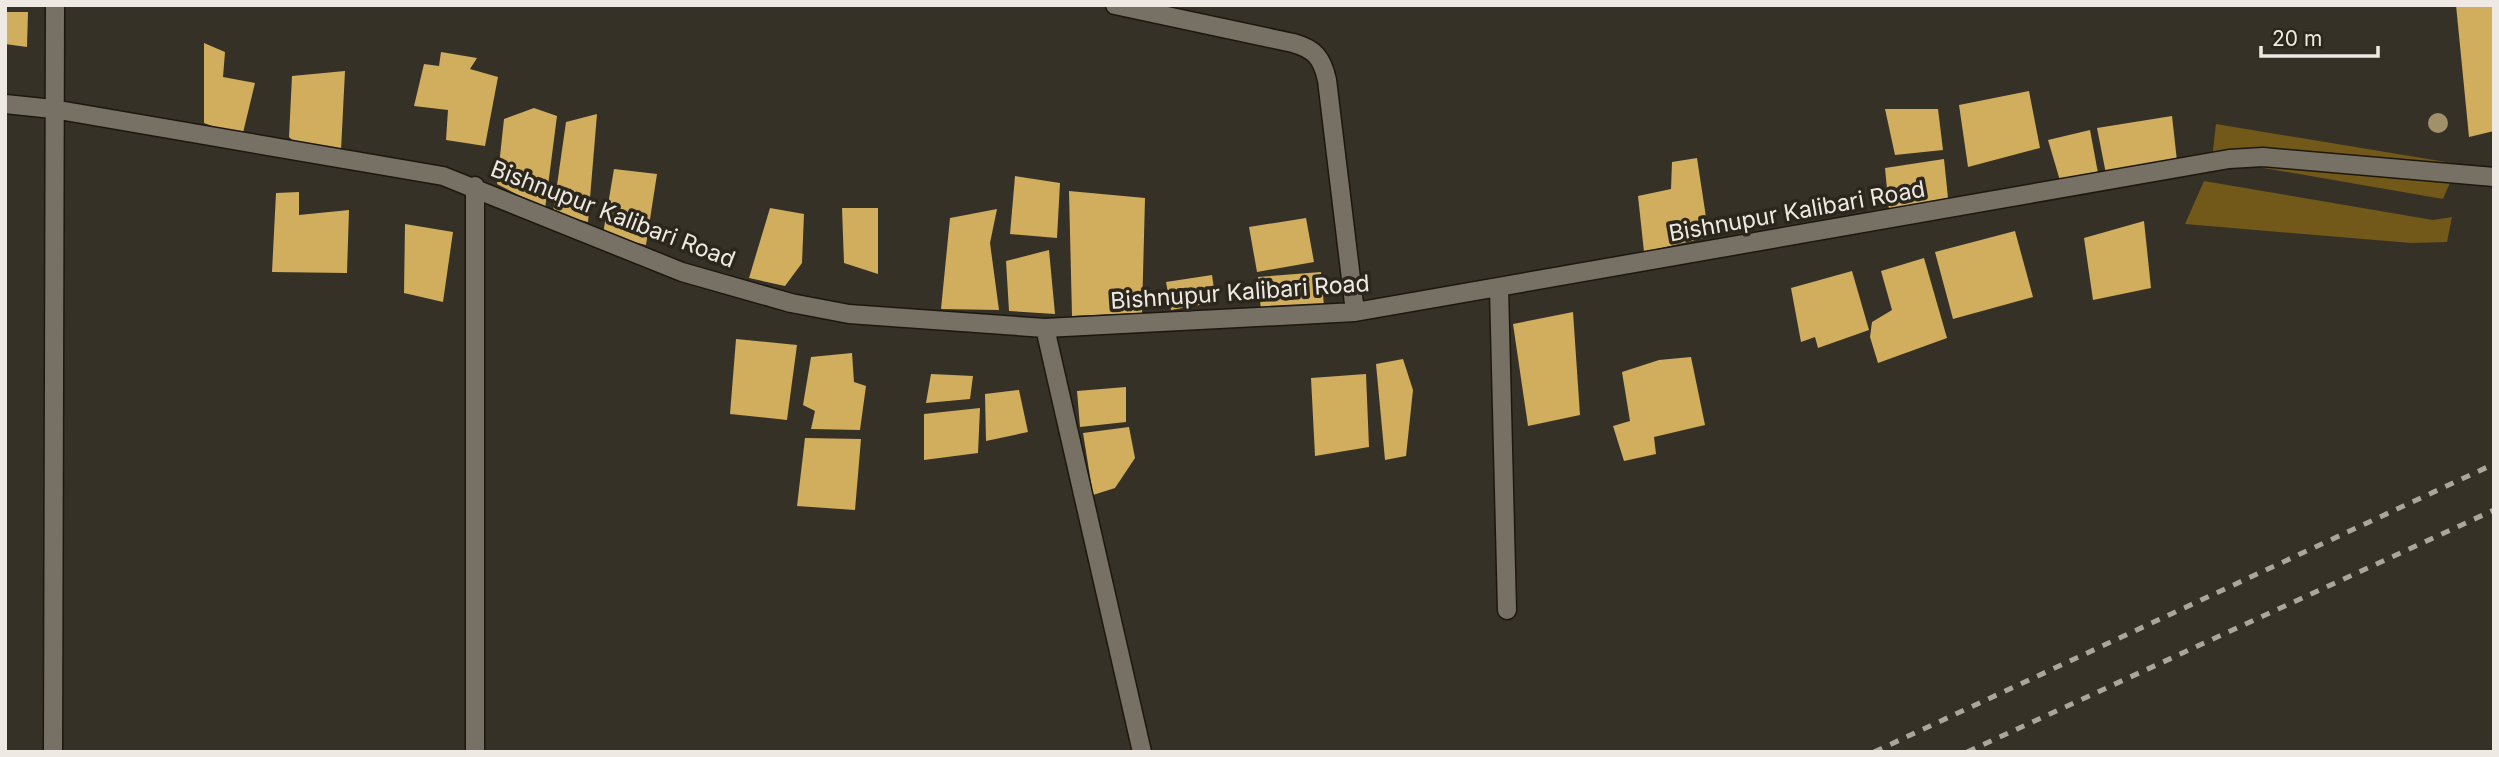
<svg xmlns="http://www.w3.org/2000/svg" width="2499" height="757" font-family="Inter,sans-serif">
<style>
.forest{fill:#725819}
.building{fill:#d1ad5e}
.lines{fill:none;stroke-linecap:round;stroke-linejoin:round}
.minor-casing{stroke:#1d180e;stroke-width:21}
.minor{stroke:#777165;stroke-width:18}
.rail{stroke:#aaa59d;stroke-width:5;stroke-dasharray:9 9;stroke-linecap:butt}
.tree{fill:#a2906b}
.labels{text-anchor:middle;stroke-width:7;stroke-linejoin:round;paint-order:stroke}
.street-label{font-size:23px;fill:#eeeae3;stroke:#2c271c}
</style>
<rect width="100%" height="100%" fill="#363126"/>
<path class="forest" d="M2216,124L2458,164L2443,199L2212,159Z
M2204,181L2433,220L2452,217L2447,242L2411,243L2185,224Z"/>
<path class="building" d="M2456,5H2494V131L2469,137Z
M5,12H28L27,47L5,44Z
M204,43L225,52L223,77L255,83L242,137L204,123Z
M441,52L477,58L470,69L498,77L485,146L446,140L448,110L414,106L424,64L439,66Z
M345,71L341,150H303L289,137L292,76Z
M2029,91L2040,148L1968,167L1959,105Z
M534,108L557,116L545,209L497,184L504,119Z
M1885,109H1938L1943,150L1895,155Z
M597,114L588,222L553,213L566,122Z
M2172,116L2177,161L2106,174L2097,128Z
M2090,130L2098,173L2061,184L2048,140Z
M1697,158L1709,237L1644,252L1638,196L1671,189L1672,162Z
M1944,159L1948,198L1889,210L1885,168Z
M614,169L657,174L646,245L603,234Z
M1015,176L1060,183L1057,238L1010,234Z
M1069,191L1145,198L1142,313L1072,316Z
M299,192V215L349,210L347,273L272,272L276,193Z
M770,208L804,214L802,263L785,286L749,278Z
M842,208H878V274L844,263Z
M997,209L990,243L999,310L941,309L950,218Z
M1306,218L1314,262L1257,272L1249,227Z
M2144,221L2151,288L2093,300L2084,238Z
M405,224L453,232L443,302L404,293Z
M2015,231L2033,297L1953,319L1935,252Z
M1049,250L1055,314L1009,311L1006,261Z
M1924,258L1947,338L1878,363L1870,337L1872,322L1892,310L1881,271Z
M1852,271L1869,330L1818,348L1815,337L1801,342L1791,288Z
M1321,272L1324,306L1261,311L1258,277Z
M1212,275L1216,302L1171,310L1166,282Z
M1573,312L1580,415L1528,426L1513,324Z
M736,339L797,345L787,420L730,414Z
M852,353L854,382L866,386L860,430L811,429L815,411L803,405L811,357Z
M1691,357L1705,425L1654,437L1656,454L1624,461L1613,426L1630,421L1622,372L1659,360Z
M1403,359L1413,390L1406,456L1385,460L1376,364Z
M931,374L973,376L970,399L926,403Z
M1366,374L1369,447L1315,456L1311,378Z
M1126,387V422L1080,427L1077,391Z
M1019,390L1028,432L986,441L985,394Z
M980,408L978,453L924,460V414Z
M1129,427L1135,458L1115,488L1093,495L1083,433Z
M805,438L861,439L855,510L797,506Z"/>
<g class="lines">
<defs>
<path id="minor" d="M1115,5L1293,43C1315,49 1322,58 1327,80L1355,312
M5,104L53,109L443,176L682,272L791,303L849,314L1045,328L1355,312L2229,159L2263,157L2494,177
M475,186V752
M1499,288L1507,610
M1045,328L1142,752
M53,752L55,5"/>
</defs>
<use href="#minor" class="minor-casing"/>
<use href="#minor" class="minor"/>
<path class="rail" d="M1874,752L2494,464
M1967,752L2494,510"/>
</g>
<circle class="tree" cx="2438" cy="123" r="10"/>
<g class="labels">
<g class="street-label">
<text transform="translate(1797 211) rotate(-10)" y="8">Bishnupur Kalibari Road</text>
<text transform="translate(613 214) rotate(21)" y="8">Bishnupur Kalibari Road</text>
<text transform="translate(1240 292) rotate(-4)" y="8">Bishnupur Kalibari Road</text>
</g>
</g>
<rect width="2499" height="757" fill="none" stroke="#eeeae3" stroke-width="14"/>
<path d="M2261 46v10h117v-10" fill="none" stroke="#eeeae3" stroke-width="3.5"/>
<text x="2272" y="46" font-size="21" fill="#eeeae3" stroke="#2c271c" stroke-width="5" paint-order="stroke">20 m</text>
</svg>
